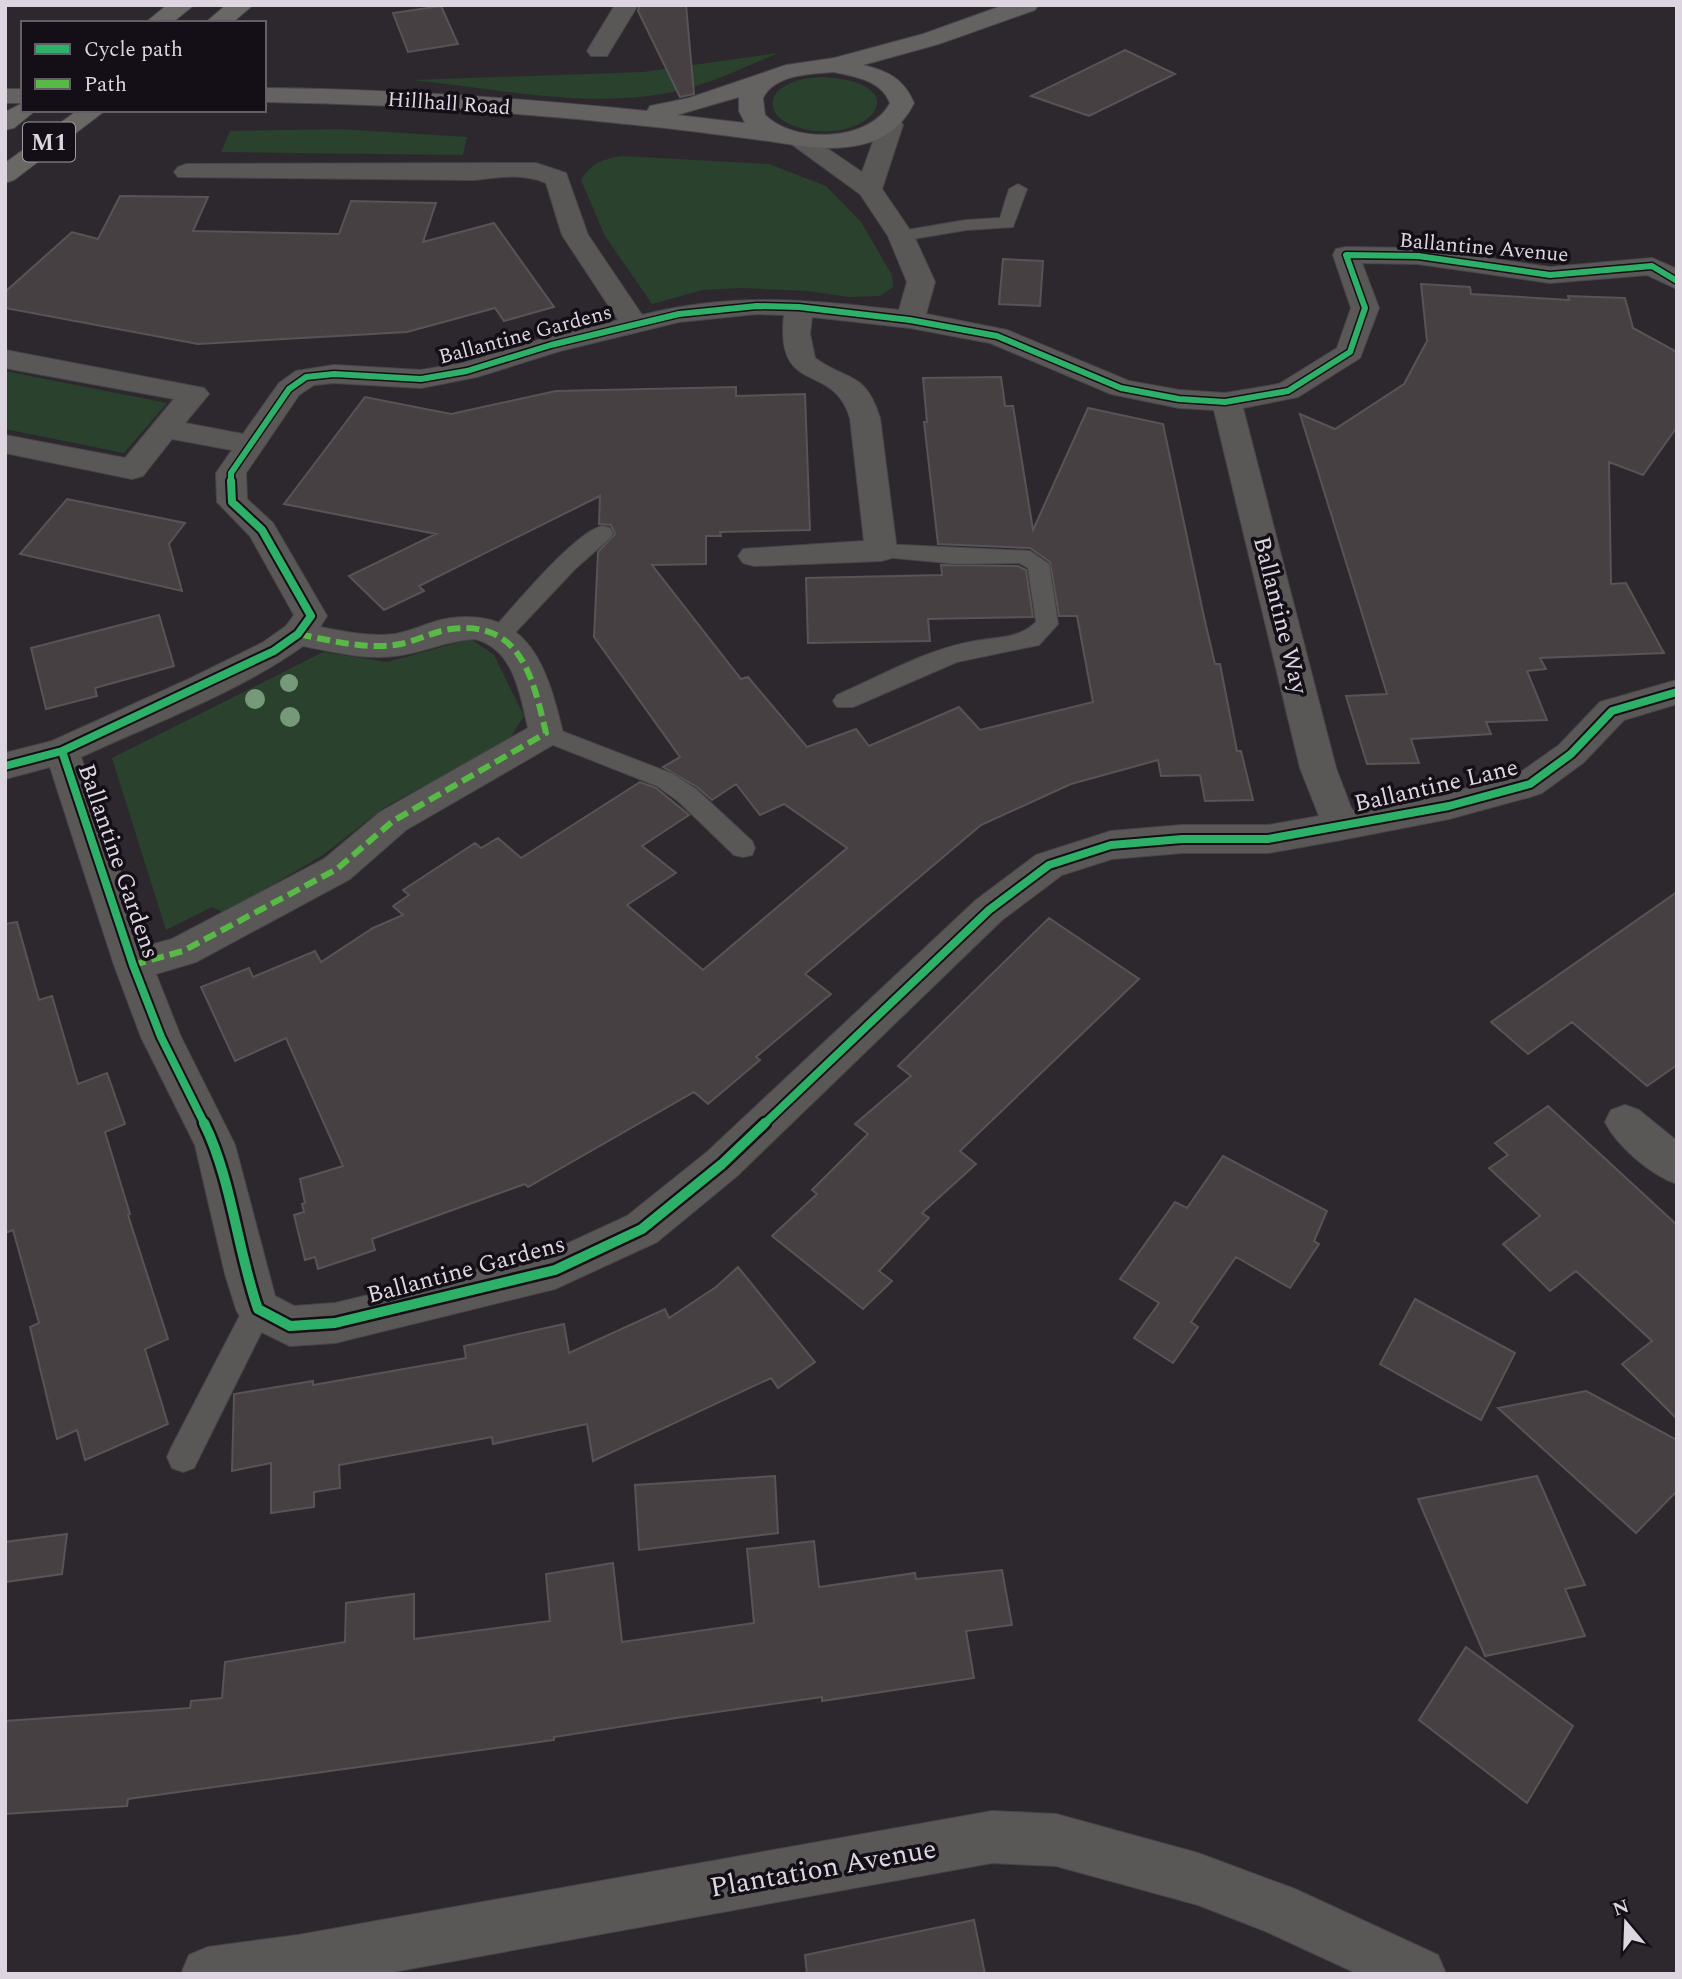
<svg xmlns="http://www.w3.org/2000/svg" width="1682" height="1979" font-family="Spectral,serif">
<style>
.green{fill:#2a412d}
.building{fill:#464042;stroke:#585355;stroke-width:2}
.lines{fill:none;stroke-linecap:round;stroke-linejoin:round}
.service-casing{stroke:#48454a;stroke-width:2}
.minor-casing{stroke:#48454a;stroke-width:2}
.secondary-casing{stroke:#48454a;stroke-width:2}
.motorway-casing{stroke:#48454a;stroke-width:2}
.service{fill:#595857;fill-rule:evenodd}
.minor{fill:#595857;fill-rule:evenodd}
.secondary{fill:#646361;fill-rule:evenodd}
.motorway{fill:#696865;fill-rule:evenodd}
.quiet{stroke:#58b947;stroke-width:6;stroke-dasharray:13 6;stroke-linecap:butt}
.cycleway-far2-casing{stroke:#140f16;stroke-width:9}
.cycleway-far1-casing{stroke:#140f16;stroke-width:12}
.cycleway-casing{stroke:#140f16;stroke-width:15}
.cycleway-far2{stroke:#2db169;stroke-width:6}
.cycleway-far1{stroke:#2db169;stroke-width:8}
.cycleway{stroke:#2db169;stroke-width:10}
.tree{fill:#769a79}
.labels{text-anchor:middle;stroke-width:7;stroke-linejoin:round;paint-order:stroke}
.far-street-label{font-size:21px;fill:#ddd6e0;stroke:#140f16}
.shield{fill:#140f16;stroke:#a19aa3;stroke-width:2}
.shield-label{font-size:23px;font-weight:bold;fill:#ddd6e0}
.street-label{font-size:24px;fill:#ddd6e0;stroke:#140f16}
.near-street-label{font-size:28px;fill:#ddd6e0;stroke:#140f16}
</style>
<rect width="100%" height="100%" fill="#2d282e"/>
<path class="green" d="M778,53C750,65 723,78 693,87C604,113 502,89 412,80L643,72Z
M823,77C925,83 864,151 794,126C768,117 764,94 791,83C801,78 812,78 823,77Z
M339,129L467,137L463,155L221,152L230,131Z
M622,156L769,164L826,186L861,222L892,275L893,287L880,296L849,297L807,291L740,288L703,290L652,304L605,236L581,180C591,163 603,159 622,156Z
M5,371L167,403L124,453L5,429Z
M471,639L494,655L524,716L508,741L385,807L323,855L224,913L212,907L166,930L112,758L323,652L387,662Z"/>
<path class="building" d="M640,5H686L694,94L680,97L638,11Z
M441,6L458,44L408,52L393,13Z
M1125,50L1175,74L1089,116L1031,96Z
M120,196L208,197L193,231L339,234L351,201L436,203L423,242L494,223L554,307L504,321L495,308L407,332L198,344L5,308V292L72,232L98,239Z
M1003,259L1043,261L1040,306L999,304Z
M1421,284L1470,287L1471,294L1569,300L1568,296L1625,298L1633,328L1677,352V427L1643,475L1609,462L1611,584L1626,583L1664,653L1540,658L1546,669L1527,671L1547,720L1486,722L1491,734L1411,739L1419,763L1367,764L1346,696L1387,694L1300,414L1335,429L1404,384L1427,341Z
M1001,377L1005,406H1013L1033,530L1088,408L1163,424L1204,617L1215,664H1220L1237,751H1241L1253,800L1205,801L1200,775L1161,776L1158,760L1071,784L981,825L805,974L831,994L756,1057L760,1060L708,1104L694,1092L528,1187L525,1184L372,1239L375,1250L318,1269L315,1257L305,1260L294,1215L304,1212L302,1204L305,1203L300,1179L343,1166L286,1038L235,1061L201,987L249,968L253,977L315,951L321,962L373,928L403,915L393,906L409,895L403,890L475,843L481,848L498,838L521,858L640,782L656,788L689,815L642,846L676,873L627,905L703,970L847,848L784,804L760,815L736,784L712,800L697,787L663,767L680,757L594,637L598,552L615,534L611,525L599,524L600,496L419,586L424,591L384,610L349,576L436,534L284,504L365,397L451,414L556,391L736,387V396L805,394L810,530L720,532L721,536H706V564L652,565L741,679L748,677L807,747L856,729L869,746L959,707L980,730L1093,702L1077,616H1059L1050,562L1030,548L938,544L924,422H927L923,378Z
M67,499L185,523L169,544L182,591L20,554Z
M941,565L1018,566L1026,570L1033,617L928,619L930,641L808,643L806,578L942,575Z
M159,615L174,666L95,688L97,696L46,709L31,648Z
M1677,892V1065L1647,1086L1572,1022L1528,1054L1491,1022Z
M1049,918L1139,979L960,1151L976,1164L922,1213L929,1218L879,1271L892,1281L863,1309L772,1236L817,1194L812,1190L868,1134L855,1124L911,1076L898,1066Z
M17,922L39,1000L52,996L78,1084L107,1073L125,1124L105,1132L130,1214L128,1215L168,1339L145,1349L168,1424L85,1460L77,1430L57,1439L30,1327L39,1323L13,1230L5,1233V924Z
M1548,1106L1677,1225V1419L1622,1364L1652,1341L1576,1271L1550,1291L1503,1244L1540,1216L1489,1168L1508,1155L1495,1143Z
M1223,1156L1327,1211L1314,1241L1319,1244L1290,1288L1236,1257L1191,1322L1198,1327L1173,1363L1134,1338L1159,1303L1120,1279L1175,1202L1187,1208Z
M738,1267L815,1362L778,1388L771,1378L593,1461L587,1424L493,1444L492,1437L339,1465L340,1488L314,1492V1507L271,1513V1463L232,1471L234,1394L313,1381V1385L466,1358L464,1346L564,1324L569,1353L665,1309L669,1318L716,1287Z
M1415,1299L1515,1353L1481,1420L1380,1364Z
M1586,1391L1677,1440V1491L1636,1533L1498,1408Z
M775,1476L778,1533L639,1550L635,1485Z
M1537,1476L1585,1585L1565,1589L1585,1636L1485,1656L1418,1499Z
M67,1534L62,1574L5,1582V1542Z
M814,1541L819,1587L915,1573L916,1579L1002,1570L1012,1625L966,1631L974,1678L822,1701V1697L689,1716L554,1737V1740L128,1799L127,1806L5,1814V1721L190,1708L191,1701L222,1698L225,1662L345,1642L346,1603L414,1594V1639L550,1621L546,1574L613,1563L622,1642L754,1623L747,1549Z
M1466,1647L1573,1726L1527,1803L1419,1720Z
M974,1920L985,1974H807L805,1955Z"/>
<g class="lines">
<defs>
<path id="service" d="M1018,184L1027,189L1013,227L966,230L901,241L892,236L901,231L966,220L1000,218L1009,189Z
M602,526L610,528L613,533L610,538L575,569L510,638H494L491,633L494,628C516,604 574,533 602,526Z
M881,544L1030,551L1049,564L1058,624L1039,645L957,662L853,707H837L833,701L837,695C881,676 927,649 975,641C997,637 1019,639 1036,622L1028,568L1019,563L958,564L873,556L870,551L873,546Z
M546,725L673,774L696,789L752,841L755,848L752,855L743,857L734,855L678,801L657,786L538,739L534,733L538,727Z
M258,1296L268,1300L273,1309L194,1468L183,1472L172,1468L167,1457L172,1446L248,1300Z"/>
<path id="minor" d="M615,5H638L607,56H591L587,51Z
M891,118L900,120L903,125L882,189L914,236L935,282L926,314L1007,330L1129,381L1179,390L1225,393L1279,384L1337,348L1351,308L1333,255L1336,249L1346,247L1418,248L1550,267L1652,258L1677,269V289L1647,275L1550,283L1418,264L1362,263L1379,308L1360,358L1298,397L1243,408L1336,768L1352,810L1449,793L1518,774L1559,745L1600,702L1677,680V704L1624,720L1583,763L1542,793L1530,797L1449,819L1341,840L1268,853H1182L1112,859L1062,875L1002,920L737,1176L657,1242L555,1289L335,1343L290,1346L243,1323L236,1309L225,1274L195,1145L141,1037L114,965L50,767L5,779V753L52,741L191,678L262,643L286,626L294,615L250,536L217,502L216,473L232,450L172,439L143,476L132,479L5,453V435L125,458L174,399L5,368V350L204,388L209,394L185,423L243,434L279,383L296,371L334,365L421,370L463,363L541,339L618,320L562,235L546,183C522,173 498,177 474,180L178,177L174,172L178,167L187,164L536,163L566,173L588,235L642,315C734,292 807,300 899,310L907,282L888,236L860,194L787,141L791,136H809L862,172L879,125L882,120ZM757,314L784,315C775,398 833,360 850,418L864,541L743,549L738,556L743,563L754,566L881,561L892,558L897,551L880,418C865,370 848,382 815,358L810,334L812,317L910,328L990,343L1111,394L1179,408L1214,410L1300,768L1319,816L1268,825H1182L1111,831L1036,855L976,900L707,1152L627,1216L549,1252L335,1303L294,1306L275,1296L235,1145L181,1037L156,974L196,962L350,879L406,830L558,742L563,733C548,670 530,608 451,618C432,620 414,631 395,634C370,637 345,632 320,627L327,616L273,523L247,499L246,473L299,395L314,385L334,383L421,388L477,377L560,351L679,322ZM475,639C514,649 520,694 528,728L380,812L324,859L172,939L146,946L81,757C152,724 241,691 303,646C334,652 364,660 395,656C423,653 447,640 475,639Z
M1625,1105L1639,1110L1677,1141V1184C1651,1175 1617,1146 1605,1122L1611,1110Z
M992,1811L1056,1814L1198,1853L1295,1889L1438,1955L1446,1974H1358L1265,1931L1198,1905L1056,1866L992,1863L382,1974H181L189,1955L208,1947L298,1935Z"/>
<path id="secondary" d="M1004,5H1038L1035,10L939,44L863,65C888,71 904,79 914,103C901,130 877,144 847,147C819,150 795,145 768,141C727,136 687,130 646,126C519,112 392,104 264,102V88C392,89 519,98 647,111L650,106L689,98L786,65L834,58L923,34ZM834,72C856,77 881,80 890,103C870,142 794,144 765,115L763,98C775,74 811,74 834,72ZM739,97V111L745,123L677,115Z
M5,89H23V103H5Z"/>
<path id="motorway" d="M167,5H194L172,23H145Z
M226,5H253L232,23H205Z
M23,103V110H36L14,128L5,130V112Z
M78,110H106L14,180L5,183V163Z"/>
</defs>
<use href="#service" class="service-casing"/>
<use href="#minor" class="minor-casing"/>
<use href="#secondary" class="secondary-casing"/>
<use href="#motorway" class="motorway-casing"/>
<use href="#service" class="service"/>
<use href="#minor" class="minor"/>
<use href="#secondary" class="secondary"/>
<use href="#motorway" class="motorway"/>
<path class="quiet" d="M133,965L183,951L337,869L393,821L546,733C533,678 521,620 451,629C431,632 413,643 394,645C361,649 329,640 298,634"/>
<defs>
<path id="cycleway-far2" d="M231,483V473L289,389L306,377L334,374L421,379L467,371L551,345L679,314L757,306L799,307L910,320L997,336L1121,388L1179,399L1225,402L1288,391L1350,352L1365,308L1346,255L1418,256L1550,275L1652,266L1677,281"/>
<path id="cycleway-far1" d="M62,751L133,965L161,1037L205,1125
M5,766L62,751L274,651L298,634L311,616L262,530L232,502L231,481
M763,1125L989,910L1049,865L1111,845L1182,839H1268L1449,806L1530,784L1571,754L1612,711L1677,692"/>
<path id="cycleway" d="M204,1123C232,1180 237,1249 258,1309L290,1326L335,1323L555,1270L642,1229L722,1164L765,1123"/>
</defs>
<use href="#cycleway-far2" class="cycleway-far2-casing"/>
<use href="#cycleway-far1" class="cycleway-far1-casing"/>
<use href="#cycleway" class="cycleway-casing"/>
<use href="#cycleway-far2" class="cycleway-far2"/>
<use href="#cycleway-far1" class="cycleway-far1"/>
<use href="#cycleway" class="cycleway"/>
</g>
<g class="tree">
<circle cx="289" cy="683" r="9"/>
<circle cx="255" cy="699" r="10"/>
<circle cx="290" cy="717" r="10"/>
</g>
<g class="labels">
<g class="far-street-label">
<text transform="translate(449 103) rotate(4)" y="7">Hillhall Road</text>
<text transform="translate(1484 247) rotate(5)" y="7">Ballantine Avenue</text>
<text transform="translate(525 334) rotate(-15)" y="7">Ballantine Gardens</text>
</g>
<rect class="shield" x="23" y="122.5" width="52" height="39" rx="5"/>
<g class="shield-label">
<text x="49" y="150">M1</text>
</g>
<g class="street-label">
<text transform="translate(1281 615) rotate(76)" y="8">Ballantine Way</text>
<text transform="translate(1436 785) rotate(-13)" y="8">Ballantine Lane</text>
<text transform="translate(119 861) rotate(71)" y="8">Ballantine Gardens</text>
<text transform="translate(466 1269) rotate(-15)" y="8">Ballantine Gardens</text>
</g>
<g class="near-street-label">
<text transform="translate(823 1867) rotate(-10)" y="10">Plantation Avenue</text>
</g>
</g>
<rect width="1682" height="1979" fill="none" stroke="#ddd6e0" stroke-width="14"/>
<rect x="21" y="21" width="245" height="91" fill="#140f16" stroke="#645f67" stroke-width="2"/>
<rect x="35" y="44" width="35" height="10" fill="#2db169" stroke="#645f67" stroke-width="2"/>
<text x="84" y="56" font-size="21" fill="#ddd6e0">Cycle path</text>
<rect x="35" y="79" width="35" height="10" fill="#58b947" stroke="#645f67" stroke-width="2"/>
<text x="84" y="91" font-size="21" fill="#ddd6e0">Path</text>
<g transform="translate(1626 1923) rotate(341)" stroke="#140f16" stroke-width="5" paint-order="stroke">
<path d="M0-5L12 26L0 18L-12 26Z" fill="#ddd6e0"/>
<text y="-10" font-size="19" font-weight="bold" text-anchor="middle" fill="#ddd6e0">N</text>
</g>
</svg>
